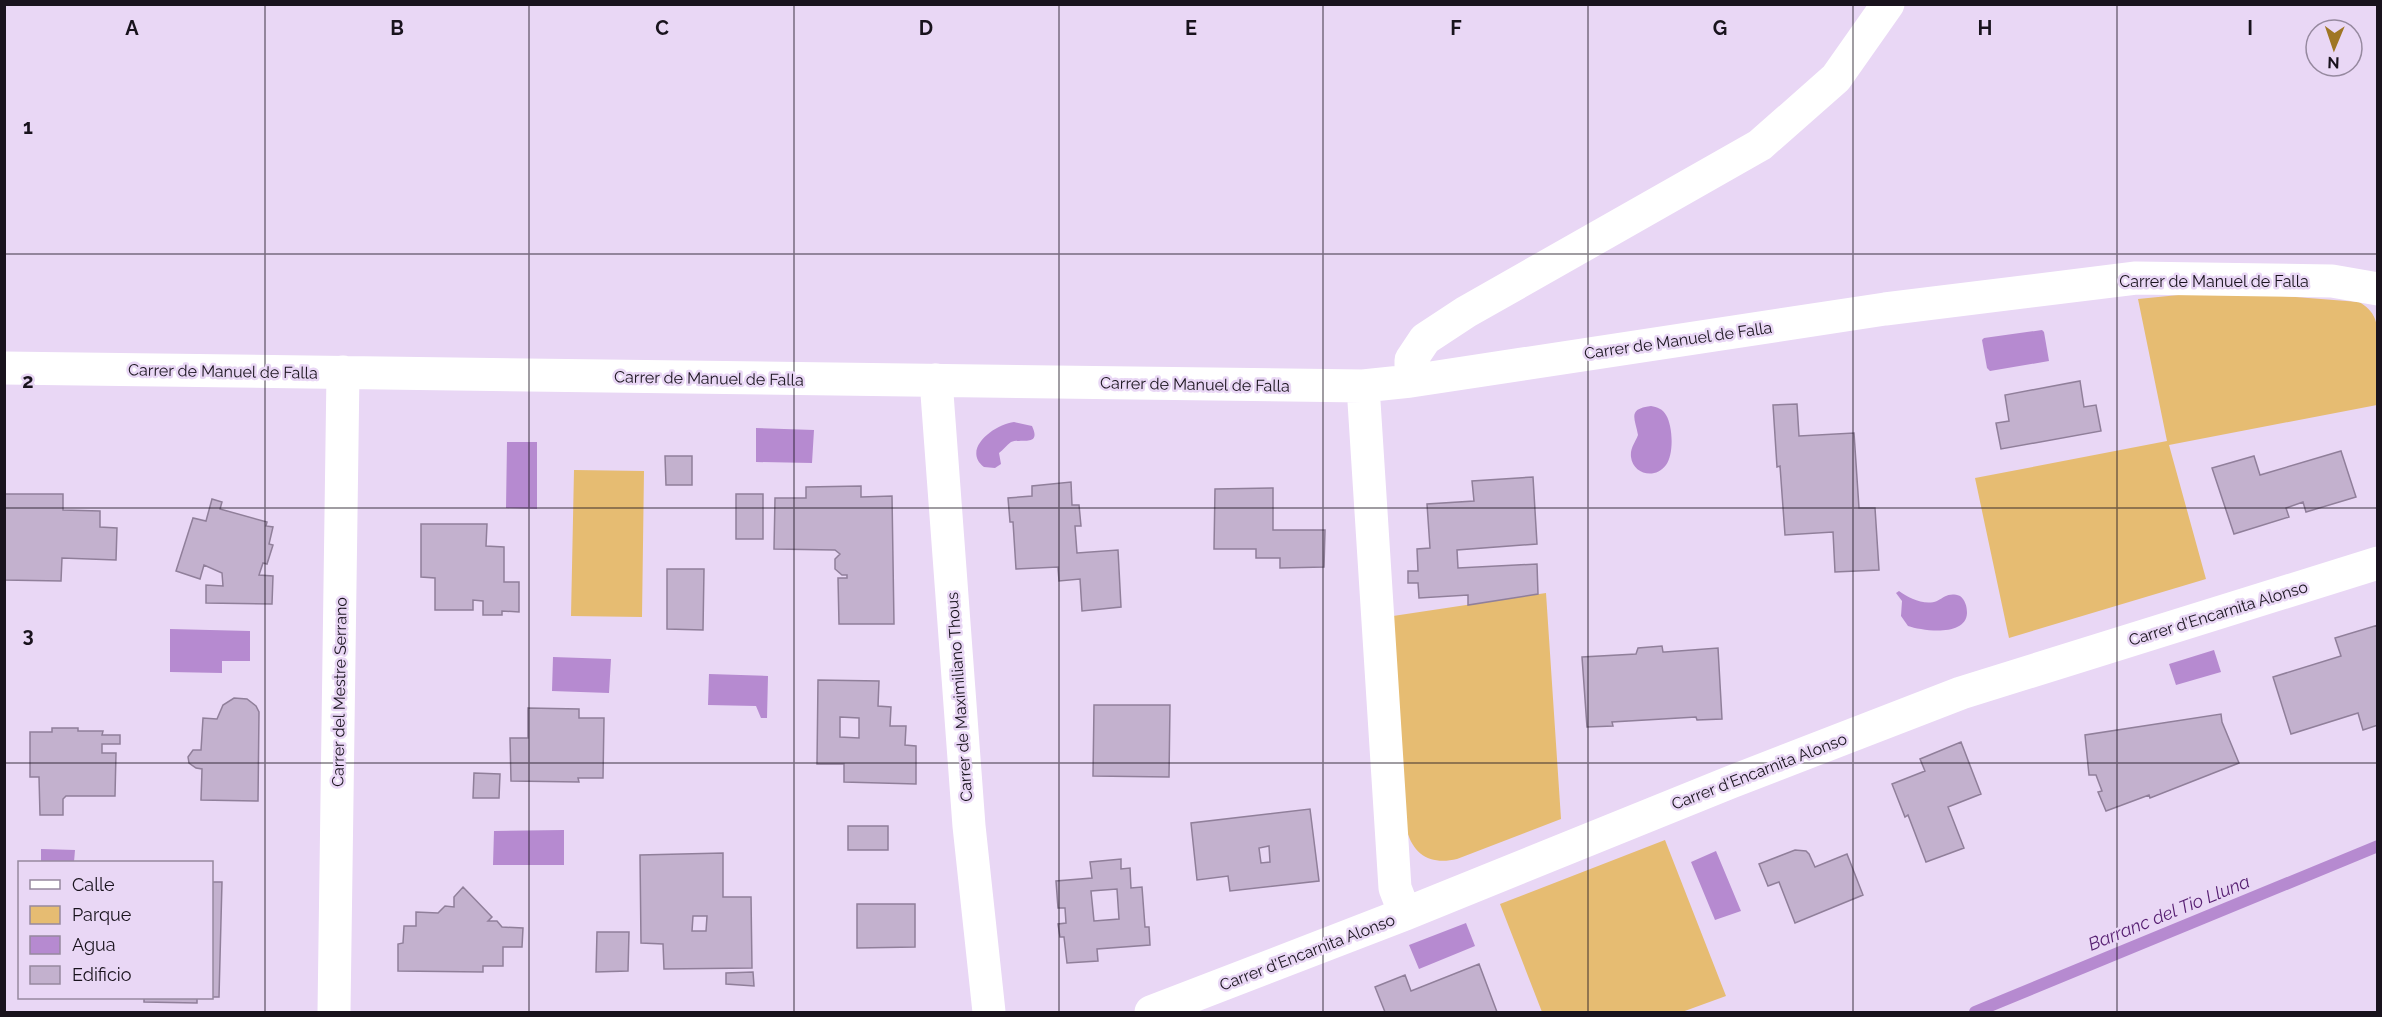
<svg xmlns="http://www.w3.org/2000/svg" width="2382" height="1017" font-family="Raleway,sans-serif">
<style>
.green{fill:#e6bc72}
.water{fill:#b68ad0}
.lines{fill:none;stroke-linecap:round;stroke-linejoin:round}
.stream{stroke:#b68ad0;stroke-width:12}
.building{fill:#c3b1ce;stroke:#907f9a;stroke-width:1.5;fill-rule:evenodd}
.minor{stroke:#fff;stroke-width:33}
.grid{fill:none;stroke:#19131d;stroke-width:1.5;stroke-opacity:0.55}
.labels{text-anchor:middle;stroke-width:5;stroke-linejoin:round;paint-order:stroke}
.street-label{font-size:16px;fill:#19131d;stroke:#e9d7f5}
.water-label{font-size:18px;font-style:italic;fill:#561e71;stroke:#e9d7f5}
.grid-label{font-size:20px;text-anchor:middle;font-weight:bold;fill:#19131d;stroke:#e9d7f5;stroke-width:5;stroke-linejoin:round;paint-order:stroke}
</style>
<rect width="100%" height="100%" fill="#e9d7f5"/>
<path class="green" d="M2219,291L2359,302C2366,306 2372,311 2375,319C2382,338 2377,383 2377,405L2169,445L2206,579L2009,638L1975,478L2167,441L2138,299Z
M574,470L644,471L642,617L571,616Z
M1546,593L1561,819L1457,859C1432,865 1414,856 1407,831L1393,616Z
M1665,840L1726,996L1682,1012H1542L1500,904Z"/>
<path class="water" d="M2042,330L2044,332L2049,361L1990,371L1987,368L1982,340L1984,338Z
M1651,406C1657,407 1663,409 1666,415C1673,426 1674,455 1666,465C1655,480 1633,474 1631,457C1630,448 1635,443 1638,435C1635,418 1627,409 1651,406Z
M1014,422L1032,426C1042,447 1020,438 1011,442C1007,445 1003,450 999,453L1001,464L995,468L984,467C961,449 995,424 1014,422Z
M756,428L814,430L812,463L756,462Z
M507,442H537V509L506,508Z
M1899,591C1908,598 1925,606 1937,601C1945,597 1949,592 1960,596C1965,600 1967,606 1967,613C1966,637 1923,631 1908,626L1901,616L1902,601L1896,593Z
M170,629L250,631V661H222V673L170,672Z
M2214,650L2221,672L2176,685L2169,664Z
M553,657L611,659L609,693L552,691Z
M709,674L768,676L767,718H761L756,706L708,705Z
M564,830V865H493L494,831Z
M41,849L75,850L74,862H41Z
M1716,851L1741,911L1715,920L1691,862Z
M1466,923L1475,946L1419,969L1409,945Z"/>
<g class="lines">
<path class="stream" d="M1975,1012L2378,846"/>
</g>
<path class="building" d="M2080,381L2084,407L2096,405L2101,431L2001,449L1996,423L2009,421L2005,395Z
M1797,404L1799,436L1854,433L1859,508H1875L1879,570L1835,572L1833,532L1785,535L1780,466L1777,467L1773,405Z
M2341,451L2356,497L2306,512L2303,502L2286,508L2289,517L2234,534L2212,468L2254,456L2260,475Z
M665,456H692V485H666Z
M1533,477L1537,544L1457,550L1458,568L1537,564L1538,594L1468,605V595L1419,598L1418,583H1408V571H1418L1417,549L1430,548L1427,504L1474,501L1472,481Z
M1071,482L1072,505H1079L1081,526H1075L1077,553L1118,550L1121,607L1082,611L1080,579L1059,581L1058,567L1016,569L1013,522H1010L1008,498L1032,496V486Z
M861,486V497L892,496L894,624H839L838,578H847V575H842L835,569V559L840,554L835,550L774,549L775,498H806V487Z
M1273,488V530H1325L1324,567L1280,568V558H1256V549H1214L1215,489Z
M5,494H63V510L100,511V527L117,528L116,560L62,558L61,581L4,580Z
M736,494H763V539H736Z
M212,499L222,502L220,509L267,522L266,526L273,527L269,544L273,545L267,564L263,563L259,575L273,576L272,604L206,603V585L223,586L222,573L204,565L200,579L176,571L193,518L206,521Z
M421,524H487L486,546L504,547V582H519V612L502,611V615H483V601L473,600V610H435V578L421,577Z
M667,569H704L703,630L667,629Z
M2378,625V725L2363,730L2358,713L2291,734L2273,677L2341,656L2335,638Z
M1662,646L1663,652H1665L1718,648L1722,719L1697,720L1696,717L1612,722L1613,726L1587,727L1582,657L1636,654L1638,648Z
M818,680L879,681L878,706L891,707L890,726H906L905,745L916,746V784L844,782V764H817ZM840,717L859,718V738L840,737Z
M234,698L247,699L256,706L259,712L258,801L201,800L202,769L196,768L189,763L188,757L193,750H201L203,718L217,719L223,705Z
M1094,705H1170L1169,777L1093,776Z
M528,708L579,709V718H604L603,778H578L579,782L511,781L510,738H528Z
M2221,714L2222,722L2239,763L2150,798L2149,795L2106,811L2098,792L2102,791L2096,775H2089L2085,735Z
M52,728H78V731H103L102,735H120V744H102V753H116L115,796H66L63,799V815H40L39,777H30V732H52Z
M1961,742L1981,794L1948,807L1964,848L1926,862L1908,815L1905,817L1892,784L1925,771L1920,759Z
M474,773L500,774L499,798H473Z
M1310,809L1319,881L1230,891L1228,876L1197,880L1191,823ZM1269,846L1270,862L1261,863L1259,848Z
M848,826H888V850H848Z
M1795,850L1806,851L1809,854L1815,867L1847,854L1863,895L1795,923L1779,882L1768,886L1759,864Z
M723,853V897H751L752,968L664,969L663,944L641,943L640,855ZM693,916H707L706,931H692Z
M1121,859V869L1130,868L1131,888L1142,887L1145,927H1149L1150,945L1097,949L1098,961L1067,963L1064,937H1060L1058,924L1066,923L1065,908H1058L1056,881L1092,878L1090,862ZM1117,889L1119,919L1094,921L1091,891Z
M212,882H222L219,997H212Z
M463,887L492,917L488,921H497L502,927L523,928L522,947H503V966H483V972L398,971V944L403,943L404,926H416V912L438,913L445,906L454,907V897Z
M857,904H915V947L857,948Z
M597,932H629L628,971L596,972Z
M1479,964L1497,1012H1385L1375,987L1405,975L1411,991Z
M753,972L754,986L726,984V973Z
M144,998H197V1003L144,1002Z"/>
<g class="lines">
<path class="minor" d="M4,368L1363,386L1411,381L1885,309L2136,278L2332,281L2378,289
M936,380L969,826L989,1012
M1411,381V360L1425,339L1466,312L1760,145L1836,78L1888,4
M1363,386L1395,888L1405,914
M334,1012L343,372
M1151,1012L1405,914L1731,782L1961,693L2378,563"/>
</g>
<path class="grid" d="M265,4V1012M529,4V1012M794,4V1012M1059,4V1012M1323,4V1012M1588,4V1012M1853,4V1012M2117,4V1012M4,254H2378M4,508H2378M4,763H2378"/>
<g class="labels">
<g class="street-label">
<text x="2214" y="287">Carrer de Manuel de Falla</text>
<text transform="translate(1678 340) rotate(-8)" y="6">Carrer de Manuel de Falla</text>
<text transform="translate(223 371) rotate(1)" y="6">Carrer de Manuel de Falla</text>
<text transform="translate(709 378) rotate(1)" y="6">Carrer de Manuel de Falla</text>
<text transform="translate(1195 384) rotate(1)" y="6">Carrer de Manuel de Falla</text>
<text transform="translate(2218 613) rotate(-17)" y="6">Carrer d'Encarnita Alonso</text>
<text transform="translate(339 692) rotate(-89)" y="6">Carrer del Mestre Serrano</text>
<text transform="translate(959 697) rotate(-94)" y="6">Carrer de Maximiliano Thous</text>
<text transform="translate(1759 771) rotate(-21)" y="6">Carrer d'Encarnita Alonso</text>
<text transform="translate(1307 952) rotate(-21)" y="6">Carrer d'Encarnita Alonso</text>
</g>
<g class="water-label">
<text transform="translate(2169 913) rotate(-22)" y="6">Barranc del Tio Lluna</text>
</g>
</g>
<g class="grid-label">
<text x="132" y="35">A</text>
<text x="397" y="35">B</text>
<text x="662" y="35">C</text>
<text x="926" y="35">D</text>
<text x="1191" y="35">E</text>
<text x="1456" y="35">F</text>
<text x="1720" y="35">G</text>
<text x="1985" y="35">H</text>
<text x="2250" y="35">I</text>
<text x="28" y="134">1</text>
<text x="28" y="388">2</text>
<text x="28" y="642">3</text>
</g>
<rect width="2382" height="1017" fill="none" stroke="#19131d" stroke-width="12"/>
<rect x="18" y="861" width="195" height="138" fill="#e9d7f5" stroke="#96899f" stroke-width="1.5"/>
<rect x="30" y="880" width="30" height="9" fill="#ffffff" stroke="#96899f" stroke-width="1.5"/>
<text x="72" y="891" font-size="18" fill="#19131d">Calle</text>
<rect x="30" y="906" width="30" height="18" fill="#e6bc72" stroke="#96899f" stroke-width="1.5"/>
<text x="72" y="921" font-size="18" fill="#19131d">Parque</text>
<rect x="30" y="936" width="30" height="18" fill="#b68ad0" stroke="#96899f" stroke-width="1.5"/>
<text x="72" y="951" font-size="18" fill="#19131d">Agua</text>
<rect x="30" y="966" width="30" height="18" fill="#c3b1ce" stroke="#96899f" stroke-width="1.5"/>
<text x="72" y="981" font-size="18" fill="#19131d">Edificio</text>
<g transform="translate(2334 48) rotate(182)"><circle r="28" fill="#e9d7f5" stroke="#96899f" stroke-width="1.5"/>
<path d="M0-4.5L10 22L0 15L-10 22Z" fill="#9f7624"/>
<text y="-9" font-size="16" font-weight="bold" text-anchor="middle" fill="#19131d">N</text>
</g>
</svg>
